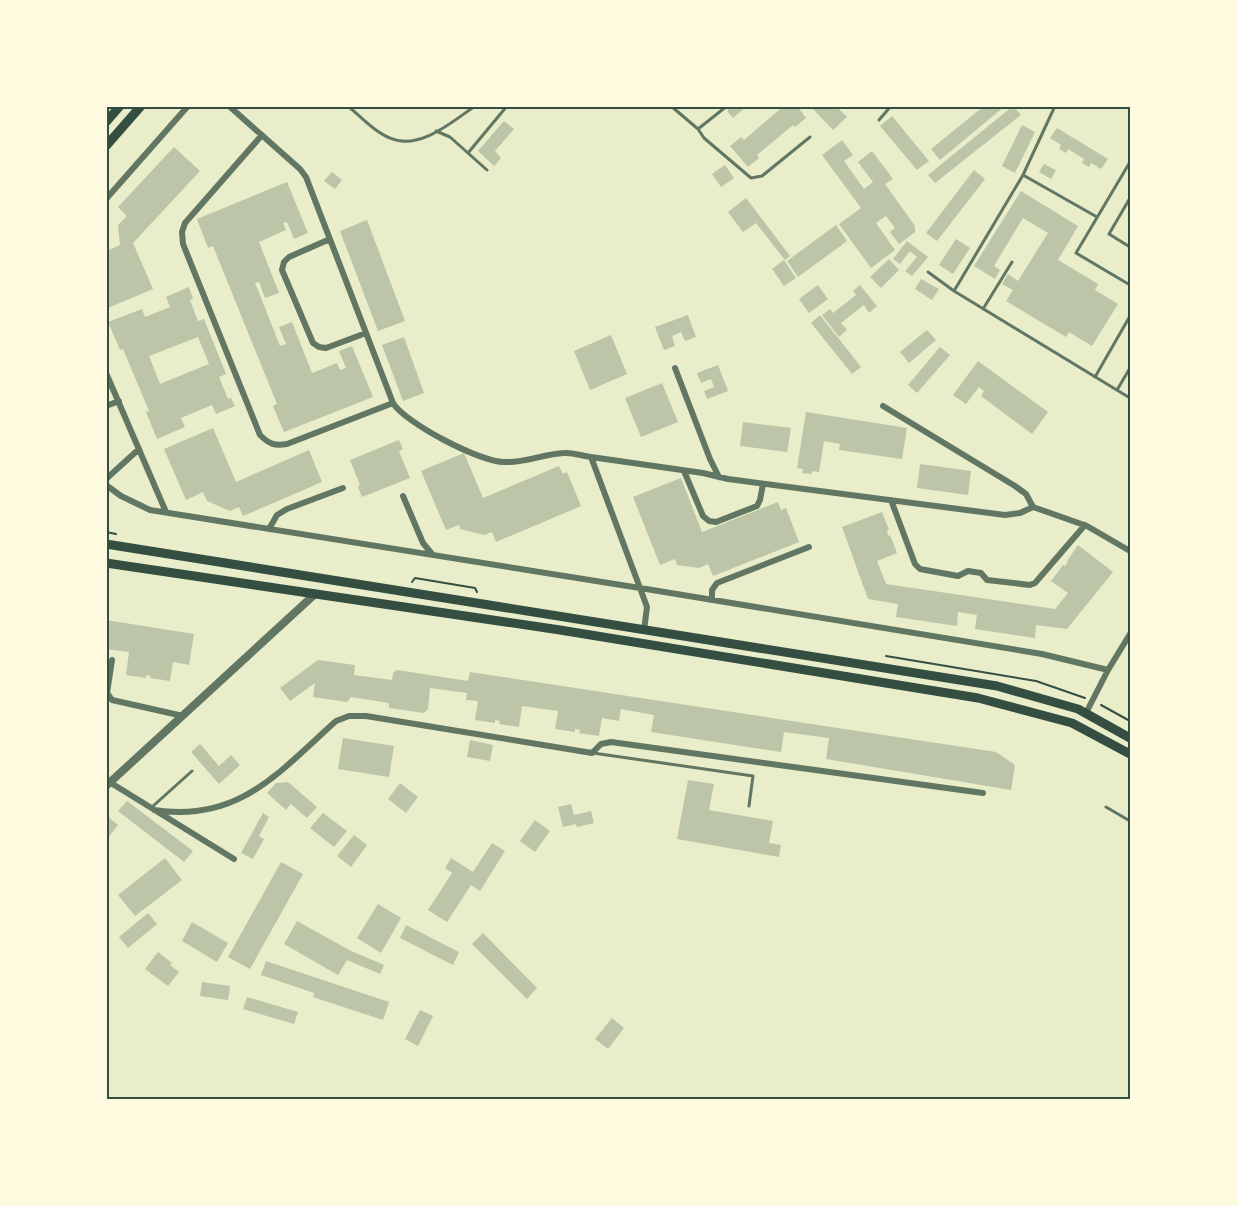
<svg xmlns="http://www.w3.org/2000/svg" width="1237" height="1206" font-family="'Archivo Narrow',sans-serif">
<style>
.building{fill:#bcc5a7;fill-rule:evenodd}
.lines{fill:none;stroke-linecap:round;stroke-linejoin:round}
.path{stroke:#344e41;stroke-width:2}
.service{stroke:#617663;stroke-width:3}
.minor{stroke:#617663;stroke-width:6}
.tertiary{stroke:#617663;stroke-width:8}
.primary{stroke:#344e41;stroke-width:9}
.neatline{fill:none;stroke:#344e41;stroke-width:2}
</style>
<rect width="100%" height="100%" fill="#e9edc9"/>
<path class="building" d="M732,106H747L733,118L727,111Z
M778,106H797L806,118L795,127L793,125L757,155L759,158L748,167L730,146L741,137L744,140L780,109Z
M810,106H836L847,117L833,130Z
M984,106H1005L940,160L931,149Z
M1013,106L1021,115L935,183L928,175Z
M892,116L929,161L917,170L880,126Z
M504,121L514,129L495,151L501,158L494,166L478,151Z
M1022,125L1035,132L1015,173L1002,166Z
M1057,128L1108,159L1101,169L1091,163L1089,167L1082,163L1084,159L1068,149L1066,153L1059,149L1061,145L1050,138Z
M842,140L853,155L844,161L864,189L873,182L858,162L872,151L893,179L885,184L915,226V232L899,244L890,232L895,228L886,216L876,223L895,250L871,268L839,224L861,208L822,155Z
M174,147L200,171L133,243L153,289L108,308L106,251L120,245L118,225L127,216L118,207Z
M1044,164L1056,170L1051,179L1039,172Z
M725,165L734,178L721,187L712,174Z
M974,170L985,179L937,241L926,233Z
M332,172L342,180L335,189L324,181Z
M287,182L308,233L294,239L287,222L283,223L286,230L259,242L279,293L265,298L259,282L255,283L258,290L280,346L286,344L279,327L292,322L312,373L337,363L340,370L346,368L339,351L352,346L373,397L284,432L273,406L277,404L213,246L208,248L197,219Z
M1021,191L1078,226L1058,260L1098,284L1095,290L1118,304L1092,346L1069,332L1066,337L1006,301L1013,290L1002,284L1008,274L1018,281L1048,233L1023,218L994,266L1000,270L995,279L974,266Z
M746,198L790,256L785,260L756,223L743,232L728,212Z
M367,220L405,321L378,331L340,231Z
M836,225L847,241L798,277L787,261Z
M956,239L970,248L953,274L939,265Z
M907,241L928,257L912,276L905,271L917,257L910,251L900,264L893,259Z
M889,259L899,270L881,288L870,277Z
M784,260L796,278L784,286L772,269Z
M921,279L939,289L932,300L915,289Z
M818,285L828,299L809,313L799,299Z
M860,285L877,306L869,313L864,305L841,323L847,330L839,337L822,315L830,309L833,313L856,295L853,291Z
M189,287L193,299L190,300L198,321L204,319L226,374L219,377L228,399L231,398L235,406L216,414L212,405L181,418L185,427L157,439L146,412L149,411L123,349L120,350L108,322L142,309L145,317L170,307L166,297ZM198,337L209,364L160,384L149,356Z
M688,315L696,337L685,341L681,332L672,336L675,346L664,350L655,327Z
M820,315L861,367L852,374L811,323Z
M927,330L936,340L909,363L900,352Z
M611,335L627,374L590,390L574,351Z
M404,337L424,393L403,401L382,345Z
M940,347L950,355L917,393L908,385Z
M978,361L1048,412L1032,434L981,396L984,391L979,387L966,404L953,395Z
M718,365L728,391L707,399L704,391L714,387L711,379L701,383L697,373Z
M662,383L678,422L641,437L625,398Z
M806,412L907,428L902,459L839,450L840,444L824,441L819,472L812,471V474L802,473L803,469L797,468Z
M743,422L791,428L787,452L740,446Z
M213,428L236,482L309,450L322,482L243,516L239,507L230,511L207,501L203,492L186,500L164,449Z
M399,440L403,449L399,451L410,478L362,497L358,487L360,485L350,460Z
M464,453L483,498L559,466L563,474L567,472L581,506L496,542L492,532L484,535L460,529L459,525L446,530L421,471Z
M920,464L971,471L968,495L917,488Z
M681,478L702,532L778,502L781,510L786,508L799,542L713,576L708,564L699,568L677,565L675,559L660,565L633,497Z
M882,512L889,530L887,531L888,536L890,535L897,553L877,561L886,584L1055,609L1068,593L1051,581L1063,565L1065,566L1068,562L1067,561L1078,545L1113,572L1067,629L1036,625L1035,638L975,629L977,615L958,612L957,626L896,617L898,604L868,599L842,527Z
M106,620L194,634L189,665L173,662L170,681L150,678L151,676L146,675V678L126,675L129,652L106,649Z
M318,660L355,665L354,675L392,680L393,673L397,670L468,681L470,672L996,752L1015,765L1011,790L826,759L829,738L784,732L781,752L651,732L654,715L621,709L619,721L602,718L599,736L579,733L580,730L575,729V732L555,729L558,711L522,706L519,727L499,724L500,721L495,720V723L475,720L478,701L466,700L467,693L430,688L428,709L424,713L389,708V703L351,697L347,702L313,697L315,683L290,701L280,688Z
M343,738L394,746L389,777L338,769Z
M470,740L493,745L490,761L467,757Z
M200,744L219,766L231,755L240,765L219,784L191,752Z
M688,780L714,784L709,810L773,821L769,843L781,845L779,857L677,839Z
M288,782L317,807L307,818L291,804L286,810L267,793L276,783Z
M400,783L418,797L406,813L388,799Z
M127,801L193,851L184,862L118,811Z
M571,804L574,815L591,811L594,823L577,827L576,824L563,827L558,807Z
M263,813L269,817L259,836L264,839L253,859L241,853Z
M323,813L347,831L334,847L310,828Z
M108,817L118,825L106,840V819Z
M535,820L550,831L535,852L520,841Z
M354,835L367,845L351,867L337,856Z
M492,843L505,851L480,891L471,885L447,922L428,910L452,873L445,868L451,858L473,872Z
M165,858L182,880L135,916L118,895Z
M281,862L303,874L250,969L228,957Z
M378,904L401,918L381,953L357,938Z
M148,913L157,924L128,948L119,937Z
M297,921L351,951L384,965L380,974L347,960L338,975L284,944Z
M192,922L228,943L217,962L182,941Z
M406,925L459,952L453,965L400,938Z
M483,933L537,988L527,999L472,944Z
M158,952L172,963L170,965L179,972L168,986L145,969Z
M266,961L389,1002L383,1020L313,997L314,993L261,975Z
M202,982L230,986L228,1000L200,996Z
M247,997L298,1012L294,1024L243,1009Z
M420,1010L433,1016L418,1046L405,1039Z
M612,1018L624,1028L608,1049L595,1039Z"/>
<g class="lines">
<path class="path" d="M106,532L116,534
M412,582L415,578L475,588L477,592
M886,656L1036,681L1085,698
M1101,705L1130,721"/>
<path class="service" d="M348,106C361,117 375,132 390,138C419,151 452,122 475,106
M671,106L698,129L704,138L751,178L762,176L810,137
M879,120L891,106
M698,129L727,106
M436,131L450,137L487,170
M468,153L507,106
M1130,162L1076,253L1130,285
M1023,175L1097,217
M1130,198L1109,234L1130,247
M928,272L954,291L1130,398
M954,291L1023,175L1055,106
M983,309L1012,262
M1095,377L1130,316
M1117,390L1130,368
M593,753L753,776L749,806
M152,807L192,771
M1106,807L1130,821"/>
<path class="minor" d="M229,106L300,169L306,177L393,403C405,423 480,462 504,462C525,463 543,454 564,453C572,452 582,456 591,457
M262,135L185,223L182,232L183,244L260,435C269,444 274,446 287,444L393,403
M106,199L188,106
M330,239L289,257L284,262L282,270L313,343L319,347L326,348L366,333
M675,368L710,459L719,477
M106,373L166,512
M106,406L119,401
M883,406L1015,486L1026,494L1033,507L1087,526L1130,551
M684,471L703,516L709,521L716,522L757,506L760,500L763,484
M106,479L139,449
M106,485L121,496L150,510L640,588L591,457L703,473L728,479L1005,515L1020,513L1033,507
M403,496L423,543L432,554
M891,500L915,564L920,569L958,576L968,571L981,573L987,580L1030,585L1035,583L1085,525
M269,529L277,515L287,509L343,488
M712,599V590L717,583L809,547
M644,630L647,607L640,588L1042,654L1108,670
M112,660L107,693L112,700L183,716
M1086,713L1108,670L1130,634
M111,783L234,859
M154,810C239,823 279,772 336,721L349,716H366L592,753L601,744L611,742L983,793"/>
<path class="tertiary" d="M106,786L315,594"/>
<path class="primary" d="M106,122L120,106
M106,146L141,106
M106,544L997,686L1078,709L1130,738
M106,563L560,630L978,698L1072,723L1130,754"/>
</g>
<rect width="1237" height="1206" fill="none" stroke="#fefae0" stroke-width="216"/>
<rect x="108" y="108" width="1021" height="990" class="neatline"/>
</svg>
